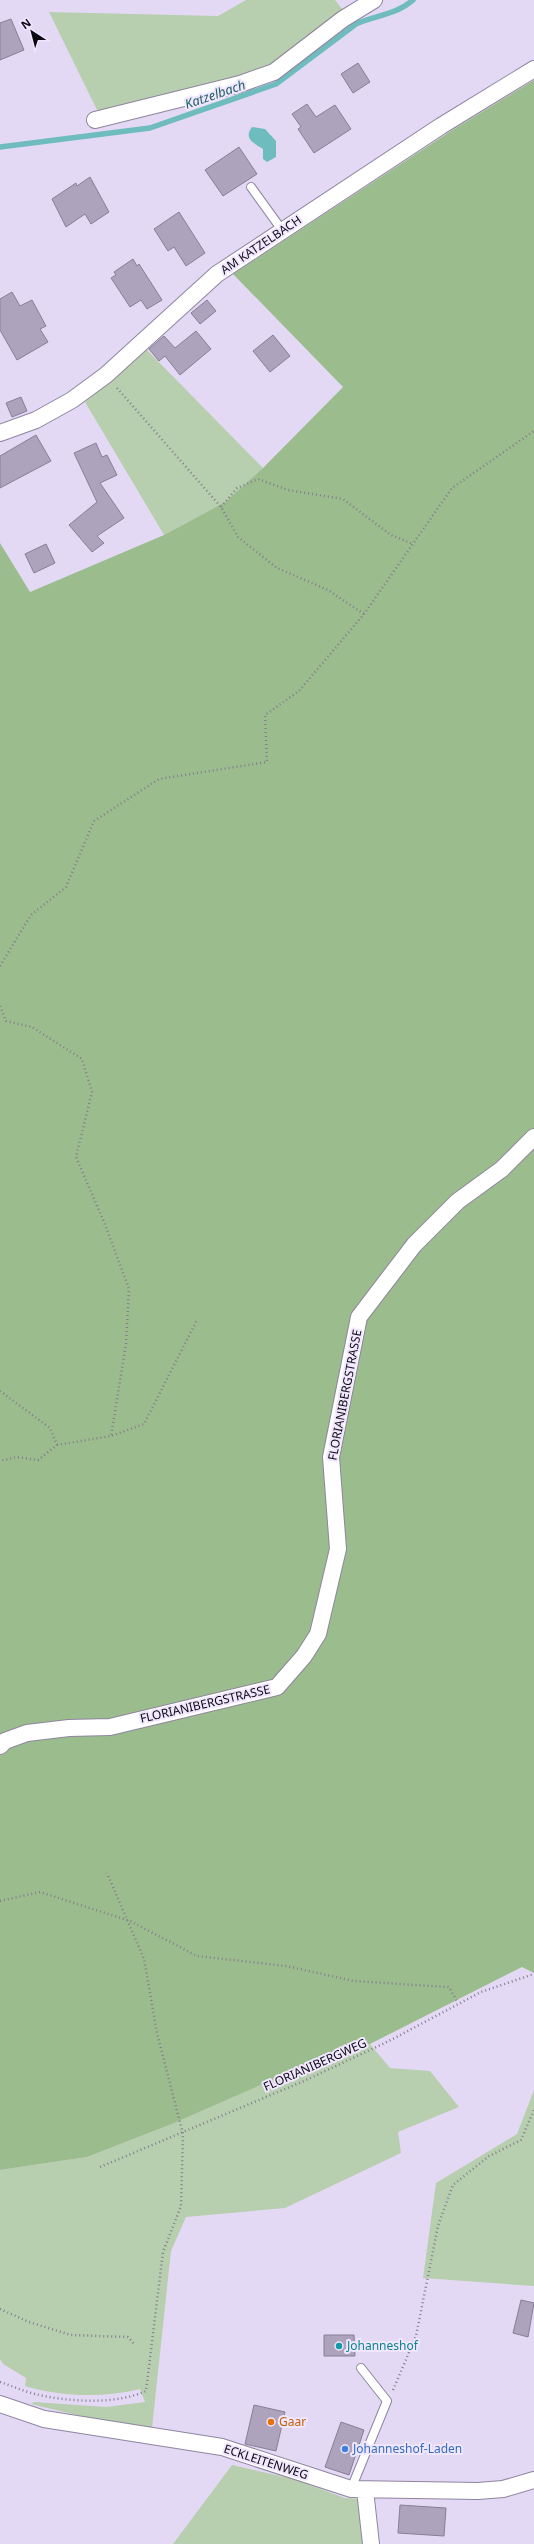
<svg xmlns="http://www.w3.org/2000/svg" width="534" height="2544" font-family="'Noto Sans',sans-serif">
<style>
.green{fill:#b7cfae}
.forest{fill:#9bbd8d}
.water{fill:#6fbcbe}
.lines{fill:none;stroke-linecap:round;stroke-linejoin:round}
.stream{stroke:#6fbcbe;stroke-width:5.5}
.building{fill:#ada3bd;stroke:#877e97}
.lane-casing{stroke:#8f859f;stroke-width:10}
.street-casing{stroke:#8f859f;stroke-width:18}
.path{stroke:#857d91;stroke-width:2.5;stroke-dasharray:1 3;stroke-linecap:butt}
.lane{stroke:#fff;stroke-width:8}
.street{stroke:#fff;stroke-width:16}
.culture-dot{fill:#0f9aa8;stroke:#f0e7fe;stroke-width:1.5}
.food-dot{fill:#e8710a;stroke:#f0e7fe;stroke-width:1.5}
.shop-dot{fill:#3f7fe0;stroke:#f0e7fe;stroke-width:1.5}
.labels{text-anchor:middle;stroke-width:4;stroke-linejoin:round;paint-order:stroke}
.street-label{font-size:12px;fill:#0d0912;stroke:#f0e7fe}
.culture-label{font-size:12px;fill:#0d838f;stroke:#f0e7fe;text-anchor:start}
.food-label{font-size:12px;fill:#c56008;stroke:#f0e7fe;text-anchor:start}
.shop-label{font-size:12px;fill:#366cbe;stroke:#f0e7fe;text-anchor:start}
.water-label{font-size:13px;font-style:italic;fill:#1f5f62;stroke:#f0e7fe}
</style>
<rect width="100%" height="100%" fill="#e4d9f5"/>
<path class="green" d="M246,0H335L343,10L275,62L235,78L98,112L49,12L218,16Z
M146,349L263,468L225,502L164,535L85,402Z
M370,2044L390,2068L430,2071L459,2107L398,2132L401,2153L285,2208L186,2217L171,2251L152,2428L89,2418L31,2404L34,2402L106,2407L145,2402L140,2389C104,2398 61,2397 25,2386L26,2378L3,2364L0,2359V2170L87,2157L172,2124L341,2050Z
M534,2090V2286L423,2278L436,2183L517,2134Z
M232,2465L293,2479L345,2498L360,2499L366,2544H173Z"/>
<path class="forest" d="M534,80V1973L522,1967L370,2044L341,2050L172,2124L87,2157L0,2170V543L30,592L164,535L225,502L263,468L343,387L233,274L454,129Z"/>
<path class="water" d="M252,127L265,129L276,141V157L267,162L263,159V149C254,143 243,139 252,127Z"/>
<g class="lines">
<path class="stream" d="M0,147L150,128L276,84L356,24C376,15 396,15 413,0"/>
</g>
<path class="building" d="M11,19L24,50L0,60V23Z
M358,63L370,82L353,93L341,74Z
M307,104L316,117L335,105L351,129L314,153L298,129L301,127L292,114Z
M239,147L257,174L223,196L205,170Z
M90,177L109,212L91,224L85,214L66,227L52,199L76,183L77,186Z
M179,212L205,253L186,266L174,247L168,251L154,229Z
M133,259L137,266L139,264L162,300L147,309L141,300L130,307L111,278L116,275L114,272Z
M12,292L20,306L32,300L46,326L40,329L48,342L17,360L0,330V299Z
M207,300L216,311L200,324L191,313Z
M196,331L211,349L180,375L165,356L159,361L149,349L164,336L175,348Z
M273,335L290,356L270,372L253,351Z
M21,397L27,411L12,417L6,403Z
M36,435L51,461L0,488V456Z
M96,443L102,457L107,455L117,475L100,483L124,518L97,536L104,543L92,552L69,525L97,502L74,453Z
M46,544L55,563L34,573L25,554Z
M521,2300L534,2303L528,2337L513,2333Z
M324,2335H354L355,2356H324Z
M254,2405L285,2412L276,2451L245,2444Z
M341,2422L364,2430L349,2475L325,2467Z
M400,2505L446,2508L444,2536L398,2533Z"/>
<g class="lines">
<defs>
<path id="lane" d="M251,187L282,230
M351,2489L387,2401L361,2368"/>
<path id="street" d="M95,120L240,84L274,72L343,19L374,0
M0,433L36,420L72,400L106,375L217,274L441,126L534,69
M0,1746L5,1741L27,1733L69,1728L110,1727L277,1687L304,1656L318,1634L338,1549L331,1457L359,1317L414,1245L458,1201L502,1169L534,1137
M0,2404L44,2419L222,2447L351,2489L478,2491L503,2489L534,2480
M365,2490L371,2544"/>
</defs>
<use href="#lane" class="lane-casing"/>
<use href="#street" class="street-casing"/>
<path class="path" d="M117,388L221,507L238,537L277,568L328,590L364,614
M221,507L237,488L258,479L288,490L343,499L391,535L413,544
M0,966L31,915L66,887L94,821L159,779L267,762L265,715L299,691L364,614L452,488L534,431
M0,1006L6,1021L32,1027L82,1059L92,1092L76,1157L104,1222L129,1289L126,1344L111,1436
M0,1391L50,1428L57,1445L38,1460L16,1457L0,1461
M57,1445L111,1436L144,1424L197,1320
M0,1901L40,1892L130,1921L197,1956L286,1966L354,1981L449,1987L458,2003
M100,2167L304,2081L389,2041L481,1992L534,1974
M0,2309L29,2322L71,2335L128,2337L135,2345
M0,2382C12,2386 23,2391 35,2394C68,2402 115,2405 146,2391L163,2252L181,2206L183,2134L157,2033L144,1959L107,1873
M393,2390L416,2336L438,2226L453,2185L489,2156L521,2140L534,2110"/>
<use href="#lane" class="lane"/>
<use href="#street" class="street"/>
</g>
<circle class="culture-dot" cx="339" cy="2346" r="4"/>
<circle class="food-dot" cx="271" cy="2422" r="4"/>
<circle class="shop-dot" cx="345" cy="2449" r="4"/>
<g class="labels">
<g class="street-label">
<text transform="translate(261 245) rotate(-34)" y="4">AM KATZELBACH</text>
<text transform="translate(345 1395) rotate(-79)" y="4">FLORIANIBERGSTRASSE</text>
<text transform="translate(205 1704) rotate(-13)" y="4">FLORIANIBERGSTRASSE</text>
<text transform="translate(315 2065) rotate(-24)" y="4">FLORIANIBERGWEG</text>
<text transform="translate(266 2462) rotate(18)" y="4">ECKLEITENWEG</text>
</g>
<g class="culture-label">
<text x="347" y="2350">Johanneshof</text>
</g>
<g class="food-label">
<text x="279" y="2426">Gaar</text>
</g>
<g class="shop-label">
<text x="353" y="2453">Johanneshof-Laden</text>
</g>
<g class="water-label">
<text transform="translate(215 94) rotate(-19)" y="5">Katzelbach</text>
</g>
</g>
<g transform="translate(32 32) rotate(324)" stroke="#f0e7fe" stroke-width="3" paint-order="stroke">
<path d="M0-3L7 15L0 10L-7 15Z" fill="#0d0912"/>
<text y="-6" font-size="11" font-weight="bold" text-anchor="middle" fill="#0d0912">N</text>
</g>
</svg>
